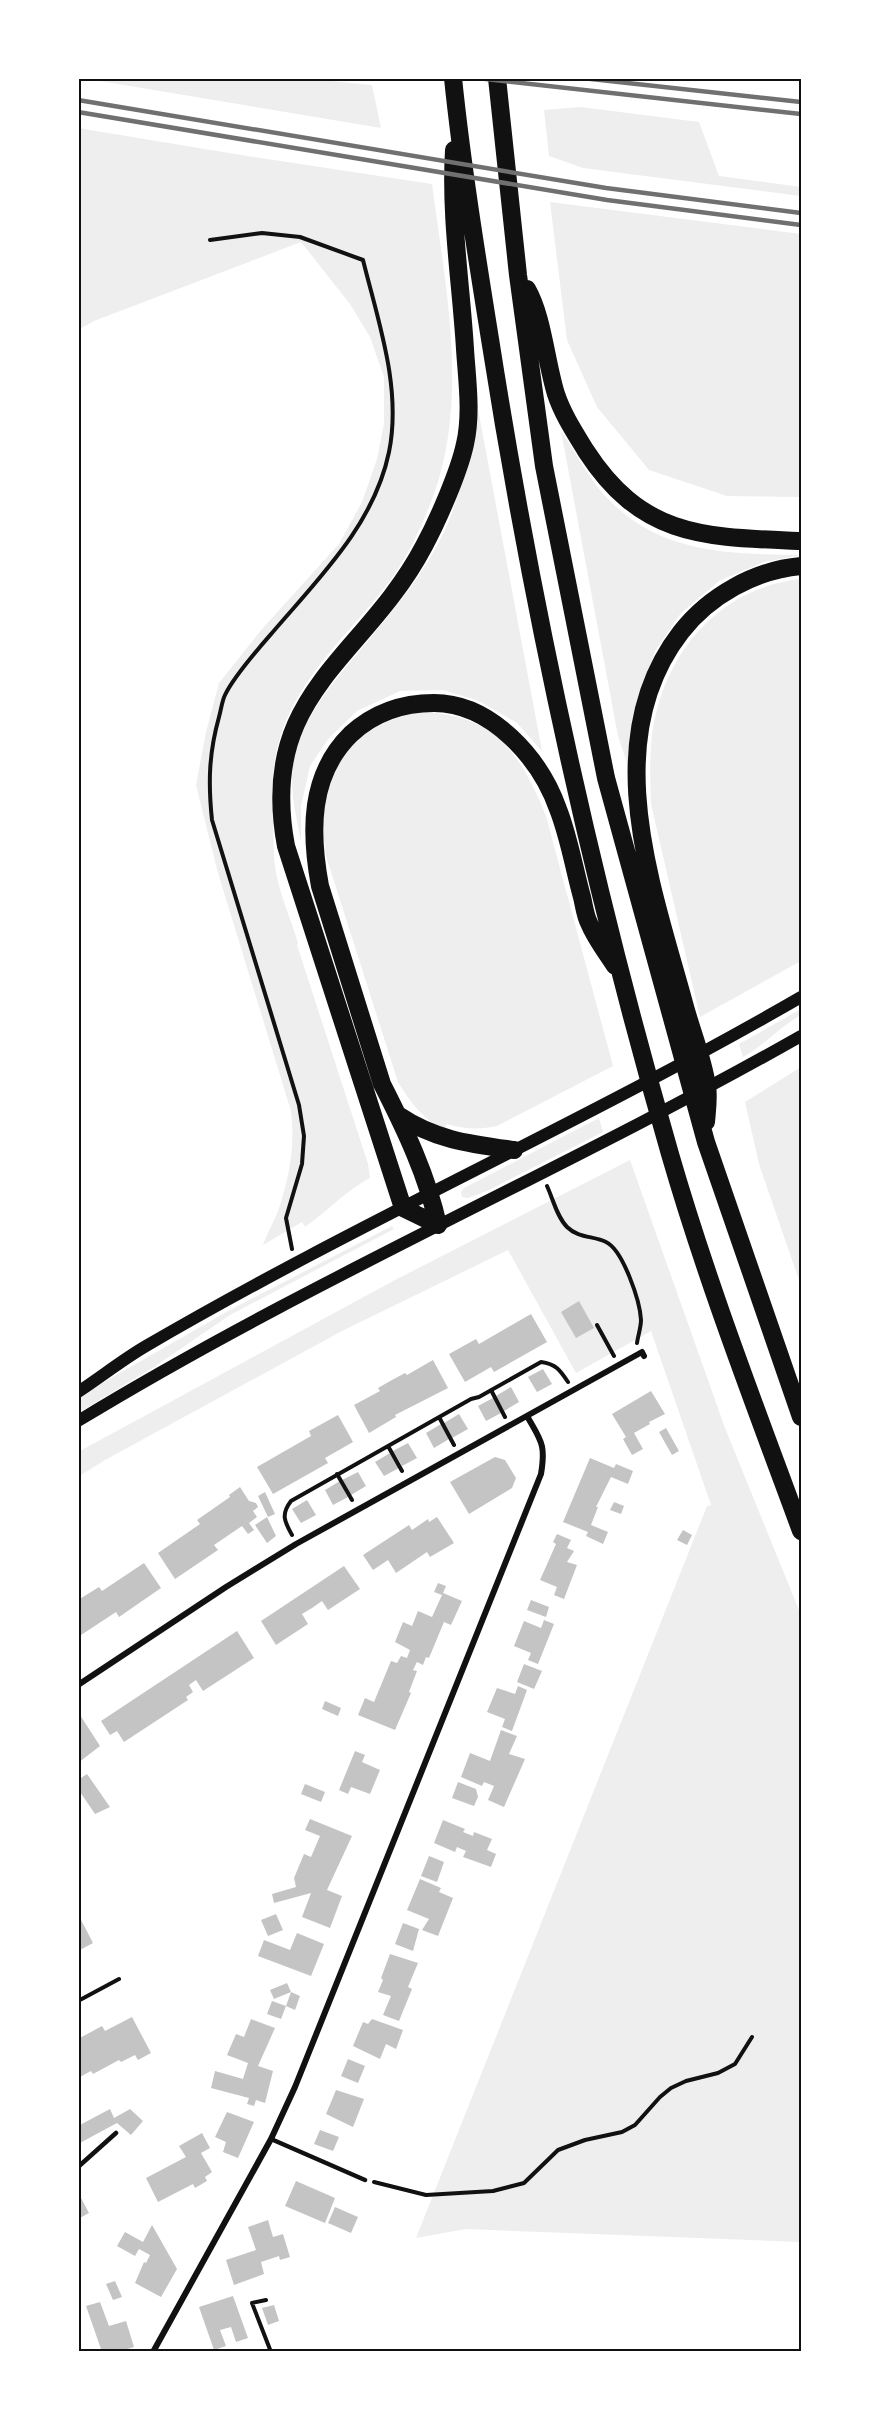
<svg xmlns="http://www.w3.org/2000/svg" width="879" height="2430" font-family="'Source Sans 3',sans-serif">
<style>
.green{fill:#eee}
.building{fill:#c4c4c4}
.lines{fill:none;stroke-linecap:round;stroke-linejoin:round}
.path{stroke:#111;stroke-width:4}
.service{stroke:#111;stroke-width:4.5}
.minor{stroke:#111;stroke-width:6}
.secondary{stroke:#111;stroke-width:12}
.motorway{stroke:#111;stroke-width:18}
.rail{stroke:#707070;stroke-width:4.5}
.neatline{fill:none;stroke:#111;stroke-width:2}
</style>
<rect width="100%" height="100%" fill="#fff"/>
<path class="green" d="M82,78H301L372,85L381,128Z
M581,107L699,122L719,176L801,187V196L583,168L549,156L544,110Z
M78,128L247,156L432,184C445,284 469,395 434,494C424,521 412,548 396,572C374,605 345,632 321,663C279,718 269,756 273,824C274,840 273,857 276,873C281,897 291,920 298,943L297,945L368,1164L370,1178C345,1191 328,1211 305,1227L302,1222L263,1245C268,1231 276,1219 280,1205C290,1174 295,1144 291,1111L218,873L196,785L206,732L219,683L262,629L339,544L362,502L377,459L384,424V377L370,337L350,304L301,242L94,321L78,330Z
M550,202L801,234V497L727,496L649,470L597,407L567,340Z
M478,409L542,751L517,723L479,701L443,690L400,691L357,711L329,738L310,766L301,806V841C296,814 288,786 294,759C304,711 341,674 371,637C396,607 422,575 440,540C461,500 468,452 478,409Z
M561,431C575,451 591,482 608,499C661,554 729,554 801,555L764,562L719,581L681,613L655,651L637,710L630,745L628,766L618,736Z
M801,579V961L700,1017L651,804C650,777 649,748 654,722C669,647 723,587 801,579Z
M420,712C494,714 520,752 546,816L613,1066L497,1126C479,1130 464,1129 447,1124L444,1130C423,1119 410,1102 398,1082L326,856C314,781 342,727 420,712Z
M801,1009V1015C780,1027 764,1045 743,1057L739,1044Z
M801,1067V1286L759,1164L745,1102Z
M599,1118L603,1132L487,1191L468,1198L462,1197L461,1192L464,1188Z
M630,1160L725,1428L801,1615V2242L466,2229L416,2238L707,1506L711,1505L651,1331L576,1373L508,1250L342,1331L105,1460L78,1477V1452L395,1280Z
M392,1226L394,1229L230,1315L154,1367L78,1413V1397L228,1311Z"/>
<path class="building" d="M579,1301L594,1328L576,1338L561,1312Z
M531,1314L547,1342L494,1372L491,1367L465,1382L449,1354L476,1339L479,1344Z
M433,1360L448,1388L395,1415L396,1417L369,1433L354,1405L380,1391L378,1388L392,1380L405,1373L407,1375Z
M543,1369L552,1384L537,1392L528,1377Z
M511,1387L519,1402L504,1411L496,1396Z
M651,1391L665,1414L649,1422L650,1424L634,1433L643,1449L632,1455L623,1439L626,1437L612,1414Z
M493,1398L501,1413L486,1421L478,1406Z
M459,1414L468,1429L452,1438L444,1423Z
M338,1415L353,1442L325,1458L328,1463L273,1494L257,1467L311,1436L309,1431Z
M441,1424L449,1439L434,1448L426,1433Z
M666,1428L679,1451L672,1455L659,1432Z
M408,1443L417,1458L402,1466L393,1451Z
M390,1453L399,1468L384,1476L375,1462Z
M495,1457L505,1460L516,1478L512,1488L469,1514L450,1482Z
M590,1458L614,1468L616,1464L633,1471L628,1484L611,1477L596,1507H598L591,1525L608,1532L603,1544L586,1536L588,1532L563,1522Z
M358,1472L366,1486L351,1495L342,1480Z
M340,1481L348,1497L333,1505L325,1490Z
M240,1487L249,1501L256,1503L258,1507L253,1511L257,1517L249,1523L254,1530L248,1534L242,1526L214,1545L218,1550L175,1579L158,1553L200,1524L197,1520L230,1497L229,1495Z
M265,1492L275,1514L268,1517L258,1496Z
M307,1500L316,1515L301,1523L292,1509Z
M614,1502L624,1506L621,1514L610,1510Z
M267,1517L276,1536L267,1543L255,1525Z
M437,1517L454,1543L430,1557L427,1552L396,1573L388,1560L373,1570L363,1555L409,1525L412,1530L428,1519L429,1522Z
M683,1530L692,1535L687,1545L677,1540Z
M557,1534L571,1540L567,1548L574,1551L567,1562L577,1565L564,1599L554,1595L557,1587L540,1580L556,1544L553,1542Z
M144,1563L161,1588L119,1617L116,1612L78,1637V1600L99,1587L102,1591Z
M344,1566L360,1589L328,1610L322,1601L312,1608L302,1614L308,1624L276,1645L261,1621Z
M438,1583L446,1586L443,1593L462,1601L451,1625L444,1622L429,1658L426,1657L423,1665L417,1662L413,1670L417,1671L409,1692L411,1693L395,1730L358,1715L365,1698L374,1702L391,1661L397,1663L401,1656L407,1658L410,1650L395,1642L403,1622L412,1626L418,1611L432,1617L442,1595L434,1592Z
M531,1600L549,1607L546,1617L527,1610Z
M544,1620L554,1624L538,1664L528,1660L531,1653L514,1646L524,1621L541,1628Z
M237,1631L254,1658L203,1691L196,1680L189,1685L193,1692L186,1697L188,1700L124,1742L117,1731L110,1735L101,1721Z
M524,1664L542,1671L534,1689L517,1682Z
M518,1686L527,1690L512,1731L502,1727L505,1719L487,1712L497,1688L515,1694Z
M325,1701L341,1708L338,1716L322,1709Z
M80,1715L100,1746L78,1763V1717Z
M501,1730L517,1736L509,1754L525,1759L504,1807L488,1800L494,1786L484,1782L482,1786L461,1777L470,1753L490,1761Z
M355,1751L365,1755L362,1762L380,1770L370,1794L351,1787L348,1794L339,1790Z
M87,1774L110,1807L95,1814L78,1789V1780Z
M458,1782L476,1789L478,1797L474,1806L452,1798Z
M305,1784L325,1792L321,1802L301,1794Z
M310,1819L352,1836L327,1890L342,1896L330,1928L302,1917L311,1893L274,1903L272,1894L296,1887L294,1878L304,1854L311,1857L320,1836L305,1830Z
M443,1820L465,1829L463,1832L473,1836L474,1832L492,1839L487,1850L496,1854L491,1867L463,1857L466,1851L457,1847L455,1852L434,1843Z
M429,1856L444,1862L437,1882L421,1876Z
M420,1879L441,1888L439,1892L453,1898L438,1936L422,1930L429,1919L407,1910Z
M78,1914L93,1943L78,1951Z
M276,1914L283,1930L268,1936L261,1920Z
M403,1923L419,1929L413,1951L395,1944Z
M297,1933L324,1944L311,1976L258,1956L264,1940L290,1950Z
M390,1954L418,1963L408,1987L412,1989L399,2021L383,2015L391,1996L378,1992L383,1980L381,1978Z
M287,1983L291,1992L274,1999L270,1990Z
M291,1992L300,1996L295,2010L286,2006Z
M272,2001L286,2006L281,2019L267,2014Z
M132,2017L151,2053L138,2060L135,2055L121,2062L119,2060L93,2074L91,2071L78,2078V2039L102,2026L105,2031Z
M251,2019L275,2028L258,2066L273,2071L265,2103L256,2100L254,2106L247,2104L249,2098L211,2088L215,2071L243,2079L248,2063L227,2055L236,2034L244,2037Z
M372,2019L403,2030L396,2049L386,2044L380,2059L353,2046L363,2022L368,2024Z
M348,2059L365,2066L358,2083L341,2076Z
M336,2090L364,2099L353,2127L326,2114Z
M110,2109L114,2118L130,2109L143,2121L131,2135L117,2123L78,2144V2126Z
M227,2112L254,2122L238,2158L223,2152L226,2142L215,2137Z
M320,2130L339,2137L333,2151L314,2144Z
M202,2133L210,2148L201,2153L212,2172L205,2177L207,2181L195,2188L193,2184L158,2202L146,2178L186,2157L179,2146Z
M296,2181L335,2198L325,2223L285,2206Z
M81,2198L89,2213L78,2219V2199Z
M335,2207L358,2217L351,2233L328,2223Z
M268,2220L273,2237L283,2234L290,2257L280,2260L279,2256L261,2262L264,2274L234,2285L226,2260L256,2250L248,2227Z
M152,2225L177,2269L161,2297L135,2283L144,2262L146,2263L150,2255L139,2249L135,2256L117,2246L125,2232L143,2242Z
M115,2281L122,2297L113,2300L106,2284Z
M233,2296L248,2338L236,2342L231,2327L220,2330L226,2346L214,2350L199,2307Z
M100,2302L109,2326L126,2321L134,2347L118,2352H102L86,2306Z
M274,2305L279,2321L268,2325L262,2308Z"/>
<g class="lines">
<path class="path" d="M210,240L262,233L300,237L363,260C378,321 402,388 389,452C374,525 318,579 272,633C258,649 234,676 225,695C222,701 221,710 219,717C209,753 208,782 212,820L299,1105L304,1136L302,1164L286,1218L292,1249
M547,1186C553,1199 557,1217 567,1227C578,1238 594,1236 606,1242C623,1250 640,1301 641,1320C641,1327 638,1336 637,1343
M597,1325L614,1356
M491,1390L505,1417
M439,1417L454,1445
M388,1446L402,1471
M337,1474L352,1500
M292,1535C284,1521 281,1514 291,1501L471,1399L479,1397L541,1362C556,1364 560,1370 568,1382
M78,2001L119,1979
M374,2182L426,2195L493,2191L524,2183L558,2150L585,2140L622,2132L635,2125L660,2097L671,2088L686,2081L718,2073L735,2064L752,2037
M266,2300L252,2303L271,2352
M244,2352L248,2351"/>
<path class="service" d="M271,2139L365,2180
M78,2167L116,2133"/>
<path class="minor" d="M78,1685L226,1587L296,1544L642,1352L644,1356
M153,2352L271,2139L295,2087L541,1474C546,1444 541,1441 527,1416"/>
<path class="secondary" d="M78,1392C101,1377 122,1360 146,1346C360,1221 587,1121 801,997
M78,1421C311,1279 563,1171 801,1036"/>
<path class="motorway" d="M453,78C462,165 476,252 490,339C533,614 593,887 670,1154C707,1282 755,1406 801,1531
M497,78L518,275L544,466L606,778L706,1142L801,1417
M527,289C543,317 546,362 556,394C563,415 575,433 586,451C643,539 706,537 801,541
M398,1115C435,1140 470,1144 514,1150
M706,1122C707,1110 709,1097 707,1086C703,1058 691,1030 684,1003C652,886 597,740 681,632C709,596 755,570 801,566
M438,1225L403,1208L286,846C257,692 364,660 424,546C438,520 459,472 465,444C472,414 467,380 465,349C461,283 450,217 454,150
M438,1225C427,1175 405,1129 382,1084L320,886C310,832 309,775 351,734C375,712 402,703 434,703C491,703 540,758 558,809C569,837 574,868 582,897C584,905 585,915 589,923C595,938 606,952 615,966"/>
<path class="rail" d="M477,78L801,114
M582,78L801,102
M78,100L606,188L801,213
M78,112L607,200L801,225"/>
</g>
<rect width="879" height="2430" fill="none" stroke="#ffffff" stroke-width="159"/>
<rect x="80" y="80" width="720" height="2270" class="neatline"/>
</svg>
